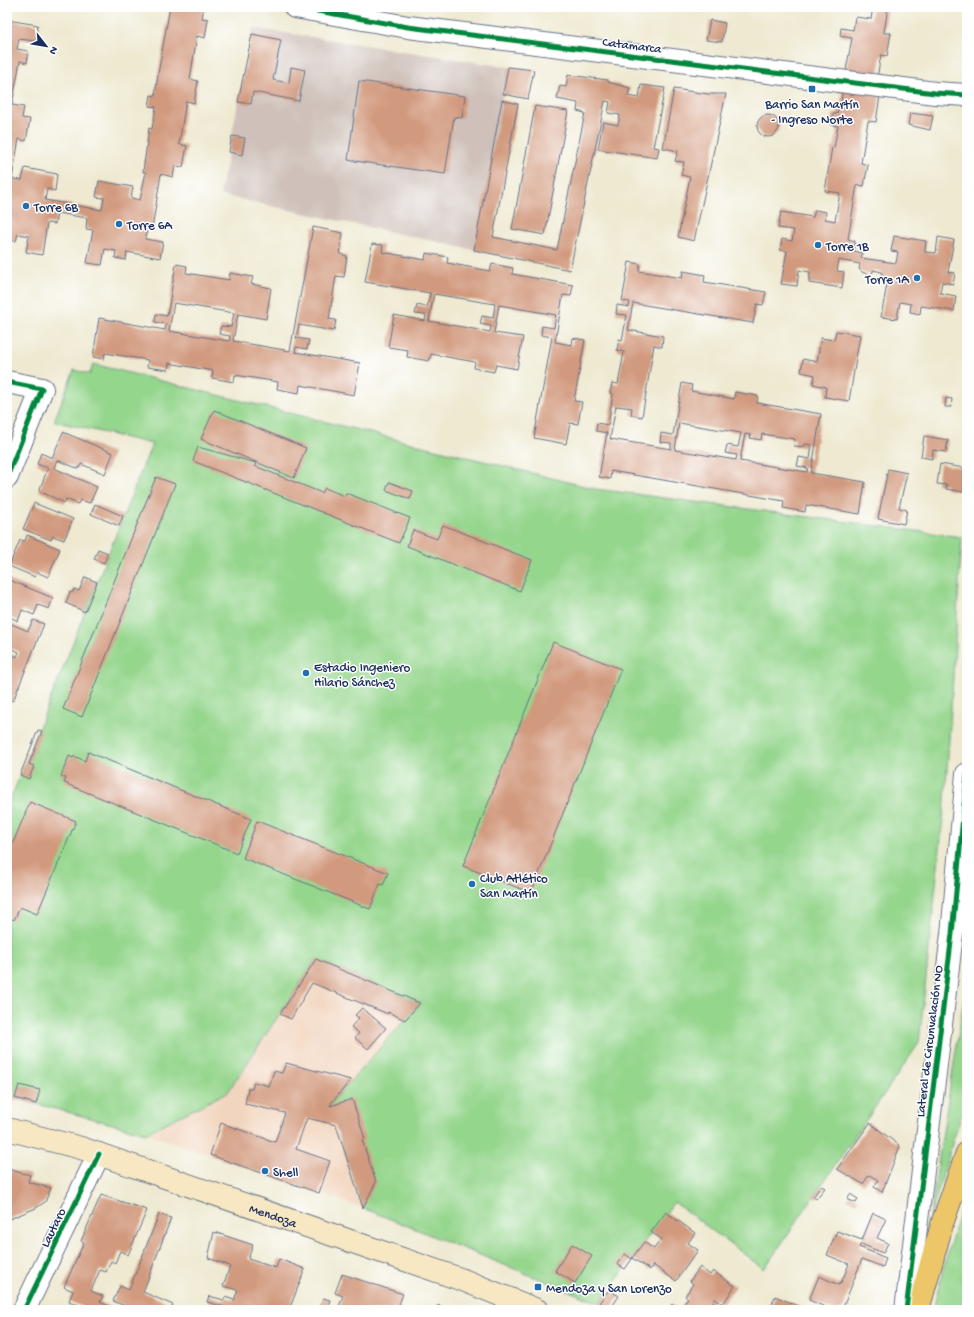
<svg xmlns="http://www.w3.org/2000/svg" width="974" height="1317" font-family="'Gochi Hand',sans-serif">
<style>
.built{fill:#f2d5be}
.industrial{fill:#cfc1ba}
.grass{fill:#95d68d;stroke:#588276}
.building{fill:#d1997d;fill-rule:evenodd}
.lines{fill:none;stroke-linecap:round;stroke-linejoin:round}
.minor-casing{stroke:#657086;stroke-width:24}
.tertiary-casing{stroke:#657086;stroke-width:24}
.secondary-casing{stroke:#657086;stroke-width:24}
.motorway-casing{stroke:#657086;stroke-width:24}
.minor{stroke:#fff;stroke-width:22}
.tertiary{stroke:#fff;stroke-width:22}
.secondary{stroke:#f7e8c3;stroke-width:22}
.motorway{stroke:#ecc669;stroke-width:22}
.cycleway-casing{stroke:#fff;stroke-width:8}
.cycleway{stroke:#00873e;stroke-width:5}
.poi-dot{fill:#1f6fb2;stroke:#fff;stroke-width:1.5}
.labels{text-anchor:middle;stroke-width:3;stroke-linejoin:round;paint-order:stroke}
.street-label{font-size:13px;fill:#1b2f5e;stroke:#fff}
.poi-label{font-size:13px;fill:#1b2f5e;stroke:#fff;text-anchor:start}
</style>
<rect width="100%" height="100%" fill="#fff"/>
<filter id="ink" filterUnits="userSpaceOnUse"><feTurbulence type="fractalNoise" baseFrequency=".025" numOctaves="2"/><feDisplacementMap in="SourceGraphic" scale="8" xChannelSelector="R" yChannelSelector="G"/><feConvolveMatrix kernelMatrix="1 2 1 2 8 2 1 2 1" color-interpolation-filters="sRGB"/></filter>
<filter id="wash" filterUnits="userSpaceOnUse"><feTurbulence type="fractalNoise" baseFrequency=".012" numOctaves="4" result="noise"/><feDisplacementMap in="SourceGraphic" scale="16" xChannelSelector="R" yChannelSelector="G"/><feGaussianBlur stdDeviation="0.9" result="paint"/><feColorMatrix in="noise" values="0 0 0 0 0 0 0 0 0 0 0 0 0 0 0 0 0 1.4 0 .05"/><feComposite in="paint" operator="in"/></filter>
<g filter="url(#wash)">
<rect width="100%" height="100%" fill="#eee9d0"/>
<path class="built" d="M316,959L420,1003L330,1106L363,1208L146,1133L228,1092Z"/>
<path class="industrial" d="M253,28L508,67L474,250L220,195Z"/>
<path class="grass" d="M93,364L596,489L962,537L945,801L919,1043L764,1269L674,1202L599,1303L363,1208L330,1106L332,1102L420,1003L316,959L228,1092L146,1133L7,1096V808L152,444L54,421L74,370L90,374Z
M967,976V1099L953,1141L930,1218C941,1137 956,1057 967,976Z
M967,1187V1310H933L943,1269Z"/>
<g id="blocks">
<path class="building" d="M170,7H204L202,18L208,19L205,38L197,36L190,79L198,81L194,103L186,101L179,144L187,146L183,167L175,166L173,177L161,174L152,229H147L145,239L163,242L160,258L127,252L126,260L115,258L116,251L105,249L102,265L87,263L93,230L86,229L87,218L57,213L55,224L47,223L42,255L26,252L29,236L18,234L16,241L7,240V20L38,25L35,41L19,39L17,49L28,51L27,63L20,61L12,105L24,107L22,118L30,119L26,141L19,139L12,179L22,180L25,168L57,174L55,191L47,189L45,200L102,210L104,198L96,197L99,181L133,187L131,198L140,200L146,172H143L149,128L152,129L156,107L149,106L151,95L155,96L158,74Z
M873,7H888L884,33H891L887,56L881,55L874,95L880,96L876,122L868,121L861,163L868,165L864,186L857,185L848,239L855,241L854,251L862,253L861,258L896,263L898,252L891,251L894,236L926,241L925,252L936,253L938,237L954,240L948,272L955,273L953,284L942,282L940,293L956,296L954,311L921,306L920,314L910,312L911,304L900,302L897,319L881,317L887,284L880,283L882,272L873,270V272L870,275L862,272L859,269L860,264L839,260L837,271L844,272L842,288L809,283L810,272L799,270L797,286L781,284L787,251L780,250L782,239L792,241L794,230L778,228L781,212L813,217L815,210L826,212L825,219L835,221L840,193L825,191L832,147L834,148L838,126L831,125L833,114H837L839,102L841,103L842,93L838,92L844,81L852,38L840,36L841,28L853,30L855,17L871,19Z
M710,20L725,23L722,42L706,40Z
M252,34L281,40L273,80L289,83L291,67L305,70L299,101L253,92L251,104L238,102Z
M508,67L534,70L528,99L503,94Z
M568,75L608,80V82L630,88L628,96L639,98L641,85L665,88L653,147L659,148L657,158L598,149L603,122L618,125L620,115L608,113L610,102L605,101L570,270L474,250L502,100L518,104L493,237L557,250L585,113L577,111L578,103L557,99L560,86L566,87Z
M359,81L465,96L462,118L454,117L445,174L348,160Z
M674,89L708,94H726L694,241L678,237L690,177L681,175L684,162L675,161L678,151L663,148Z
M535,106L568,111L545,235L512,229Z
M910,113L933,116L930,130L908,125Z
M757 126a11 11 0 1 1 22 0a11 11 0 1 1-22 0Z
M232,136L245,138L242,155L229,152Z
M313,227L343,233L340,254L347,256L344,277L336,276L329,319L336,320L334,331L299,325L296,338L309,340L307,349L296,347L295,352L360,363L354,395L300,385L299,393L277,389L278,382L235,375L234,382L212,378L213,371L169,363L168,370L147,367L148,360L105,353L104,359L93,357L99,318L165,330L166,324L155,322L156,314L167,316L176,264L187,266L186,273L229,280L230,273L253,277L251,284L271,288L266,319L238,314L233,341L290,351ZM174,303L234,313L231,327L221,326L219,334L230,336L229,341L169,331Z
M372,244L383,245L382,252L425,260L426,253L448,257L447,263L490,271L492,264L513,268L512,274L573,285L571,296L563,295L555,342L572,345L573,338L585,340L574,401L582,402L578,424L570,423L566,444L534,438L552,337L541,335L542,326L554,328L556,315L499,305L494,333L523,337L517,369L496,365L494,372L474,368L475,362L431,354L429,361L407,357L408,350L388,347L394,315L425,321L426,315L415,314L417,305L427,307L430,293L365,282ZM434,294L495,304L493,318L482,316L480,324L491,326L490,332L429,321Z
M629,262L640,264L639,271L682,278L683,271L705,275L704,282L766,292L763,305L757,304L753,323L633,303L628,330L663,336L662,347L654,345L642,417L631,415L632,408L616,406L610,439L671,449V443L660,442L661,433L673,435L682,383L692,385L691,391L734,399L735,392L758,396L757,403L821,414L811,473L865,482L860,514L806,505L805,512L783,508L784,501L611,471L610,479L599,477L607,433L596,431L597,423L608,425L613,394L610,393L612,383L618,384L624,352L617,350L619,339L622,340L627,315L616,314L617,305L629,307L630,302L622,301ZM679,423L741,433L738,447L727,445L725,453L737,455L736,460L675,450ZM745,434L751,435L750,438L761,440L762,434L795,439L794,446L804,447L805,444L812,445L810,459L799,457L797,466L808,468L807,472L740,461Z
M836,331L860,335L849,401L825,397L826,387L813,384L815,375L801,372L803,359L817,362L821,338L834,340Z
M946,398L952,399L951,407H945Z
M214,410L306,448L294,478L201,439Z
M63,432L113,453L105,474L81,464L79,469L57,460L54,468L97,487L90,503L80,500L78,504L66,499L65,503L39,491L48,468L37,464L41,453L52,458Z
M924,436L948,440L946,452L933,450L932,459L921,457Z
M198,447L256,463L255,466L322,493L325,488L345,496L346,493L410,518L399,543L193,461Z
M940,464L964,468V492L946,489L947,485L937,484Z
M888,469L907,473L899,508L907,510L904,524L878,519Z
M156,477L175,484L82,717L63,709Z
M389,482L413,491L410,499L386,490Z
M34,503L73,519L64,540L53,536L51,540L23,529Z
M95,504L123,516L119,526L91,514Z
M443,525L532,560L520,591L407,546L413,530L437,539Z
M27,535L60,549L48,577L37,572L35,577L9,566L20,540L25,541Z
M98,549L108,553L104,563L94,559Z
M85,577L97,582L85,612L66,603L70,592L72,593L74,589L79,591Z
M7,579L53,598L49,609L38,605L34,615L22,610L18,621L8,616L7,619Z
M33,620L44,624L13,701L7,698V652L17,657L19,652L7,647V622L28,631Z
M553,642L621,669L531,893L463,866Z
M38,730L42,731L29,764L34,766L29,779L20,775Z
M88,752L251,819L237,853L64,783L66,778L61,776L69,756L73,758L74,756L85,761Z
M30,802L76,821L37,914L20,907L14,920L7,917V857Z
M257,821L388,873L383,885L380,884L370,909L243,858Z
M316,959L327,964L420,1003L405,1020L388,1012V1014L312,983L291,1019L280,1014Z
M362,1008L386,1028L368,1049L355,1038L359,1033L351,1027L359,1018L355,1015Z
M286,1063L351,1080L332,1102L330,1106L352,1099L365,1139L362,1140L376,1182L363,1208L336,1125L307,1118L296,1149L330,1161L319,1193L210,1155L221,1123L275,1142L285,1113L245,1104L248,1088L252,1089L254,1082L269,1086L274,1071L282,1073Z
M19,1085L40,1090L36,1104L15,1098Z
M870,1123L900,1146L882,1192L874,1187L878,1180L869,1175L863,1184L837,1169Z
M7,1169L30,1175L28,1182L51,1188L45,1202L36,1208L7,1220Z
M821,1186L825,1188L816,1199L813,1197Z
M850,1194L858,1199L856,1203L847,1199Z
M101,1195L147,1210L128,1255L120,1251L115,1263L111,1261L106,1272L100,1270L91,1291L103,1296L100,1302L118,1310H85L82,1309L83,1307L69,1301L73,1291L64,1287L84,1242L81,1241Z
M666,1212L695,1233L688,1243L698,1250L676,1281L653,1265L650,1270L632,1258L644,1242L654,1249L661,1239L651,1232Z
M873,1213L886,1219L877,1238L888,1243L883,1253L861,1244L859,1247L886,1258L883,1267L862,1259L842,1310H832L809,1300L819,1276L839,1285L842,1281L849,1264L827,1255L837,1231L862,1240Z
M159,1214L171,1218L143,1292L173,1305L171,1310H134L113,1301L120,1286L129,1290Z
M214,1232L253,1245L248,1259L276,1268L279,1259L305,1269L289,1310H231L232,1309L207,1302L209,1296L224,1300L225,1297L234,1300L238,1290L223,1286L230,1266L208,1258Z
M572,1244L592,1256L575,1283L555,1271Z
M625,1254L632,1259L625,1269L617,1264Z
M700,1267L710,1275L713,1271L735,1286L723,1304L715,1299L708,1310H668L672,1304L679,1310L688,1298L685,1296L693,1284L690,1281Z
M342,1274L403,1294L398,1307L405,1310H318L323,1298L330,1300L328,1306L338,1309L343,1296L335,1293Z
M609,1290L619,1296L611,1308L599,1303Z
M775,1296L806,1309V1310H770Z
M438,1305L452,1310H437Z"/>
</g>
</g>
<g filter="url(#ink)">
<use href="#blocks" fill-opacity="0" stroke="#657086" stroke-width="1"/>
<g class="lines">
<defs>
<path id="minor" d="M295,7L408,27L935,93L967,95
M7,382L42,389L7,477
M24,1310L99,1154"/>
<path id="tertiary" d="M906,1310L952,934L967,774"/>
<g id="secondary">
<path id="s1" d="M7,1129L81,1148L463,1280L537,1310"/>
</g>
<path id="motorway" d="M918,1310L943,1221L967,1153"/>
</defs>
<use href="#minor" class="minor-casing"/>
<use href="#tertiary" class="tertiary-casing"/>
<use href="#secondary" class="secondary-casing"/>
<use href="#motorway" class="motorway-casing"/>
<use href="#minor" class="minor"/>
<use href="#tertiary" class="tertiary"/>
<use href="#secondary" class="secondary"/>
<use href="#motorway" class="motorway"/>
<defs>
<path id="cycleway" d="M295,7L408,27L935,93L967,95
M7,382L42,389L7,477
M24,1310L99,1154
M906,1310L952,934L967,774"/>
</defs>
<use href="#cycleway" class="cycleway-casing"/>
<use href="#cycleway" class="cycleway"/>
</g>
</g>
<g class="poi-dot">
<rect x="808" y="85" width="8" height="8" rx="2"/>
<circle cx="26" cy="206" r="4"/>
<circle cx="119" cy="224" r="4"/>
<circle cx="818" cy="245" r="4"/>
<circle cx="917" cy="278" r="4"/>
<circle cx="306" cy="673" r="4"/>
<circle cx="472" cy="884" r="4"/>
<circle cx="265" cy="1171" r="4"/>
<rect x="534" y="1283" width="8" height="8" rx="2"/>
</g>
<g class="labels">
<g class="street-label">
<text transform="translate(632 44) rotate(7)" y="5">Catamarca</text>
<text transform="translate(928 1041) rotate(-83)" y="5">Lateral de Circunvalación NO</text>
<text dy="5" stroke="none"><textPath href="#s1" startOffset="280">Mendoza</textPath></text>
<text transform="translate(52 1227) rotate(-64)" y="5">Lautaro</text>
</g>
<g class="poi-label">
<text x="812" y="108" text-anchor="middle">Barrio San Martín<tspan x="812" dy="15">- Ingreso Norte</tspan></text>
<text x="34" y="211">Torre 6B</text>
<text x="127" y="229">Torre 6A</text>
<text x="826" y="250">Torre 1B</text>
<text x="909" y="283" text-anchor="end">Torre 1A</text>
<text x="314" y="671">Estadio Ingeniero<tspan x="314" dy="15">Hilario Sánchez</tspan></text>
<text x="480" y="882">Club Atlético<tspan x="480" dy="15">San Martín</tspan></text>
<text x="273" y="1176">Shell</text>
<text x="546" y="1292">Mendoza y San Lorenzo</text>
</g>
</g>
<rect width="974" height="1317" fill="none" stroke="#fff" stroke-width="24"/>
<g transform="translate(46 46) rotate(121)" stroke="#ffffff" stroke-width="3" paint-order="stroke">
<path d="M0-3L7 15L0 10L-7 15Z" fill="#1b2f5e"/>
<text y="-6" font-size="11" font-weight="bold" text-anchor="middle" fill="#1b2f5e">N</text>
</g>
</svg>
